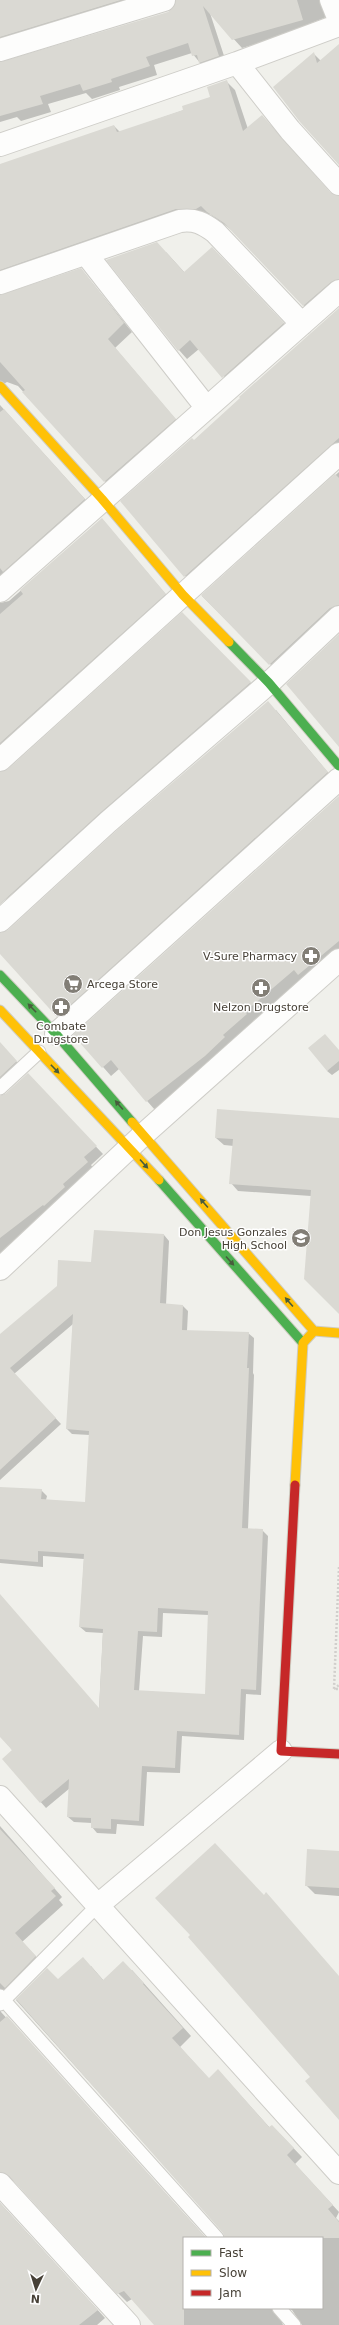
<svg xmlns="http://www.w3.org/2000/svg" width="339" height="2325" font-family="'DejaVu Sans',sans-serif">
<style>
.shadow{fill:#0003;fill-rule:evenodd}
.building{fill:#dad9d3;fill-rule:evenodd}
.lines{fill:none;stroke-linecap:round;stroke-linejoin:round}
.lane-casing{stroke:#cecdc8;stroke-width:15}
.street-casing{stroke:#cecdc8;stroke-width:24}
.fast-casing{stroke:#cfcdc2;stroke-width:11}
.slow-casing{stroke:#cfcdc2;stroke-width:11}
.jam-casing{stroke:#cfcdc2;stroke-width:11}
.path{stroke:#d1cfcc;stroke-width:2.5;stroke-dasharray:2 2;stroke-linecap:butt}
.lane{stroke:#fdfdfc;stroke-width:13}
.street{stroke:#fdfdfc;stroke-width:22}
.fast{stroke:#4caf50;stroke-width:9}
.slow{stroke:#ffc107;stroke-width:9}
.jam{stroke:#c62828;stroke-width:9}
.oneway{fill:#485c3d}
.labels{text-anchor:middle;stroke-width:3;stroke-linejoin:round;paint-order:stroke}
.poi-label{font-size:11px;fill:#474137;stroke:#fff;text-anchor:end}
</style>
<rect width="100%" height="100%" fill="#f0f0eb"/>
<path class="shadow" d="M0,0H157L0,49Z
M176,0H331L329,16L309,24L311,28L242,48L210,13L227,65L201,64L192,53L154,65L157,75L119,87L120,90L92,99L86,93L48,104L51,112L21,121L17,117L0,122V63L168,13L174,9Z
M339,45V164L314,54L321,61Z
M226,81L235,90L248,129L332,195L339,197V292L312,314L233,231L210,214L0,285V165L114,126L120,132L184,110L211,97Z
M166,252L185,273L221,257L292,332L232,385L199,349L187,359L179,350Z
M81,269L132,332L115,348L183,428L113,490L18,386L7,382L0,386V296Z
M339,309V453L193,585L122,501L194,441Z
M0,405L93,508L0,590Z
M339,472V616L279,673L202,596Z
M102,519L173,603L0,759V603L9,601Z
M182,614L259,691L0,904V772L9,770Z
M276,710L335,781L66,1024L0,952V941Z
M339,797V953L303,979L253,1021L255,1023L155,1110L119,1069L111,1076L75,1035Z
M0,1043L24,1070L0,1094Z
M339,1051V1070L332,1075L327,1071Z
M35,1083L103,1154L91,1165L95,1171L0,1257V1096Z
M339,1119V1309L311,1196L238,1191L231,1183L234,1146L224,1145L216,1138Z
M164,1235L169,1241L166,1305L183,1306L188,1311L187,1331L248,1333L254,1338L253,1373L254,1375L248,1529L262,1530L268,1536L261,1695L246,1694L244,1740L182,1736L180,1773L147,1772L144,1826L117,1824L116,1834L97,1833L92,1827V1823L74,1822L68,1817L70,1788L46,1808L3,1759L13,1751L0,1735V1595L99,1710L103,1633L86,1632L80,1627L84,1559L43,1556V1567L0,1563V1488L41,1490L47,1496L46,1500L86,1503L90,1435L72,1434L67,1429L73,1324L14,1374L61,1424L0,1480V1336L92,1263ZM163,1613L209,1615L206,1695L139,1691L143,1636L162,1637Z
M0,1826L62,1897L59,1900L63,1905L22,1942L44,1965L0,2006Z
M339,1852V1896L315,1894L306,1885Z
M91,1966L104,1981L132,1970L191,2036L180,2047L209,2079L218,2070L270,2128L280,2134L302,2157L295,2164L339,2212L336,2218L339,2221V2325H302L292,2310L287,2308H322V2238H225L224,2232L16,2000L47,1969L58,1980Z
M0,2006L1,2012L206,2238H184V2308H287L279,2315L283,2325H155L132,2299L127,2302L118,2293L17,2183L12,2180L0,2183Z
M0,2203L105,2318L97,2325H0Z"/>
<path class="building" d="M0,0H121L0,37Z
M176,0H297L303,20L232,40L203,6L219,56L199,63L197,55L192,56L188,43L146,57L150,66L111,79L112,82L83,91L80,84L40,96L43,104L0,116V62L168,12L173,8Z
M339,44V165L300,122L273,87L314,52L317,63Z
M227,80L243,131L262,115L330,192L339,196V279L331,282L303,306L224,223L207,212L201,206L196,209H176L0,270V164L114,125L117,132L183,110L182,106L210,97L207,87Z
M157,242L184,272L212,247L284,323L222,378L190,340L178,351L106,260Z
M81,268L124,323L108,339L176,419L104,482L22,392L25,390L0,362V295Z
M339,308V438L184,577L120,501L192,438L194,440L240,398L239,397Z
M4,409L85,499L3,572L0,568V412Z
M335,474L339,478V605L330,608L269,665L201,595Z
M102,518L166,594L0,743V614L23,594L20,590Z
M182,612L251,682L100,813L0,904V772L8,769Z
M339,634V747L286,684Z
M268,701L328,772L57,1017L0,954V933L8,930L116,831Z
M339,796V941L298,975L294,970L245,1012L247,1014L223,1035L225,1037L205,1056L146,1102L111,1060L102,1068L73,1035Z
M325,1034L339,1050V1061L327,1071L308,1048Z
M0,1042L17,1061L0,1077Z
M28,1073L97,1146L84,1157L88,1162L63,1184L65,1187L44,1206L43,1205L0,1238V1096L5,1094Z
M217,1109L339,1118V1314L304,1279L311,1190L229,1184L233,1139L215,1138Z
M94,1230L164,1234L160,1303L183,1305L182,1330L249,1332L247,1368H249L242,1528L263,1529L256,1690L241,1689L239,1735L177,1731L175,1768L142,1766L139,1821L111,1819V1829L91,1828V1818L67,1817L69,1779L40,1803L2,1759L12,1750L0,1737V1594L99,1708L103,1629L79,1627L84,1554L38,1551V1562L0,1559V1487L42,1489L41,1499L85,1502L89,1431L66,1429L73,1314L10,1368L56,1418L0,1470V1334L57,1286L58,1260L91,1262ZM158,1608L208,1611L205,1694L134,1690L138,1631L157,1632Z
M0,1829L55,1888L51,1891L56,1896L15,1933L36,1956L5,1988L0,1983Z
M215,1843L264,1895L266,1892L339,1976V2120L305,2081L310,2077L188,1937L190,1935L155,1898Z
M307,1849L339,1851V1888L305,1886Z
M83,1957L103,1980L123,1961L144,1983L143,1984L183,2028L172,2038L209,2078L218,2069L269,2127L272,2125L294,2148L287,2155L333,2205L328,2209L339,2222V2238H225L223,2233L16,1999L47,1968L58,1979Z
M7,2016L206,2238H184V2325H154L124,2291L117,2294L9,2176L0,2172V2022Z
M0,2203L98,2310L79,2325H0Z"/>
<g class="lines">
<defs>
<path id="lane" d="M0,1088L39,1052
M0,1996L217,2238
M0,2004L97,1906
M279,2308L294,2325"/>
<path id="street" d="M331,0L339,20
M0,50L164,0
M237,63L290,130L339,184
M0,145L237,63L339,25
M86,254L206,407
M0,283L180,221C195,219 203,223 215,232L302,324
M0,591L339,291
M0,760L339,454
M0,921L108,822L269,683L339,617
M56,1034L339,779
M0,1269L144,1134L339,960
M0,1797L339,2173
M97,1906L281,1751
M0,2184L129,2325"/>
<path id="fast" d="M229,642L269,683L339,766
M0,975L56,1034L132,1122
M159,1180L303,1343"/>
<path id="slow" d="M0,386L102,499L183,595L229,642
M0,1010L159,1180
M132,1122L314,1331
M295,1485L303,1343L314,1331L339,1333"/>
<path id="jam" d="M295,1485L281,1751L339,1754"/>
</defs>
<use href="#lane" class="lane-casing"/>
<use href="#street" class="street-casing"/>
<use href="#fast" class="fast-casing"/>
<use href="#slow" class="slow-casing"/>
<use href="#jam" class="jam-casing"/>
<path class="path" d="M339,1567L334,1689H339
M334,1689L339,1685"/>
<use href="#lane" class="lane"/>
<use href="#street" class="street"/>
<use href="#fast" class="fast"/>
<use href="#slow" class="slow"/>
<use href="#jam" class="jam"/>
</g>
<defs><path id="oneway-solid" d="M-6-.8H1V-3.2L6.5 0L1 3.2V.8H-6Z"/></defs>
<g class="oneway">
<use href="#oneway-solid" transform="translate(32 1008) rotate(-134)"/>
<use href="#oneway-solid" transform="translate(55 1069) rotate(46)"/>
<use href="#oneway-solid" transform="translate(119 1105) rotate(-131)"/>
<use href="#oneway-solid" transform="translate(144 1164) rotate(48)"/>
<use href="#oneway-solid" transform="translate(204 1203) rotate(-131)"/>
<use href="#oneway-solid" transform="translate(230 1261) rotate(48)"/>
<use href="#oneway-solid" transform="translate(289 1302) rotate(-131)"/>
</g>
<defs>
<symbol id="pharmacy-disc" viewBox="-11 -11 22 22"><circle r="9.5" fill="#827e76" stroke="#fff"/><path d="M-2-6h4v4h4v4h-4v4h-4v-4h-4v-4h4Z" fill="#fff"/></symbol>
<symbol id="supermarket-disc" viewBox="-11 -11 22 22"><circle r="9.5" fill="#827e76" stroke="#fff"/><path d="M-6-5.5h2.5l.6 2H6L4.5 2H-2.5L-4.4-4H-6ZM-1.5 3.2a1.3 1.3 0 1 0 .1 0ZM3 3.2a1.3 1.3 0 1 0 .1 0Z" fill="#fff"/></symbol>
<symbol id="school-disc" viewBox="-11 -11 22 22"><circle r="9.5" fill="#827e76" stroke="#fff"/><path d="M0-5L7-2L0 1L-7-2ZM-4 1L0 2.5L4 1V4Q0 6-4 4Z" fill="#fff"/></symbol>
</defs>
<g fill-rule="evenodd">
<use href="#pharmacy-disc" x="300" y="945" width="22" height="22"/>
<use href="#supermarket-disc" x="62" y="973" width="22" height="22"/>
<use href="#pharmacy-disc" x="250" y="977" width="22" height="22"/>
<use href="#pharmacy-disc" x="50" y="996" width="22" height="22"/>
<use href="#school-disc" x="290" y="1227" width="22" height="22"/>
</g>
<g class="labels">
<g class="poi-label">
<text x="297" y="960">V-Sure Pharmacy</text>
<text x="87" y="988" text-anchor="start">Arcega Store</text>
<text x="261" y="1011" text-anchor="middle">Nelzon Drugstore</text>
<text x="61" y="1030" text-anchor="middle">Combate<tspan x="61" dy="13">Drugstore</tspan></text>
<text x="287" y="1236">Don Jesus Gonzales<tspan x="287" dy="13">High School</tspan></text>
</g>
</g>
<rect x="183" y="2237" width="140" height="72" fill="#ffffff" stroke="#b5b3af"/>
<rect x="191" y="2250" width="20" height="6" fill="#4caf50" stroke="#b5b3af"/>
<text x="219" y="2257" font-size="12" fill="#474137">Fast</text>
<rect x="191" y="2270" width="20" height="6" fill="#ffc107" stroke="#b5b3af"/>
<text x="219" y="2277" font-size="12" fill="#474137">Slow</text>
<rect x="191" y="2290" width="20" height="6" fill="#c62828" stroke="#b5b3af"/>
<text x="219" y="2297" font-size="12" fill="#474137">Jam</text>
<g transform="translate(36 2289) rotate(184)" stroke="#ffffff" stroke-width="3" paint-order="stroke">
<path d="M0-3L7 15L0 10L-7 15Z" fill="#474137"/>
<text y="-6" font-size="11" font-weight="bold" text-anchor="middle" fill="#474137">N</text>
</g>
</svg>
